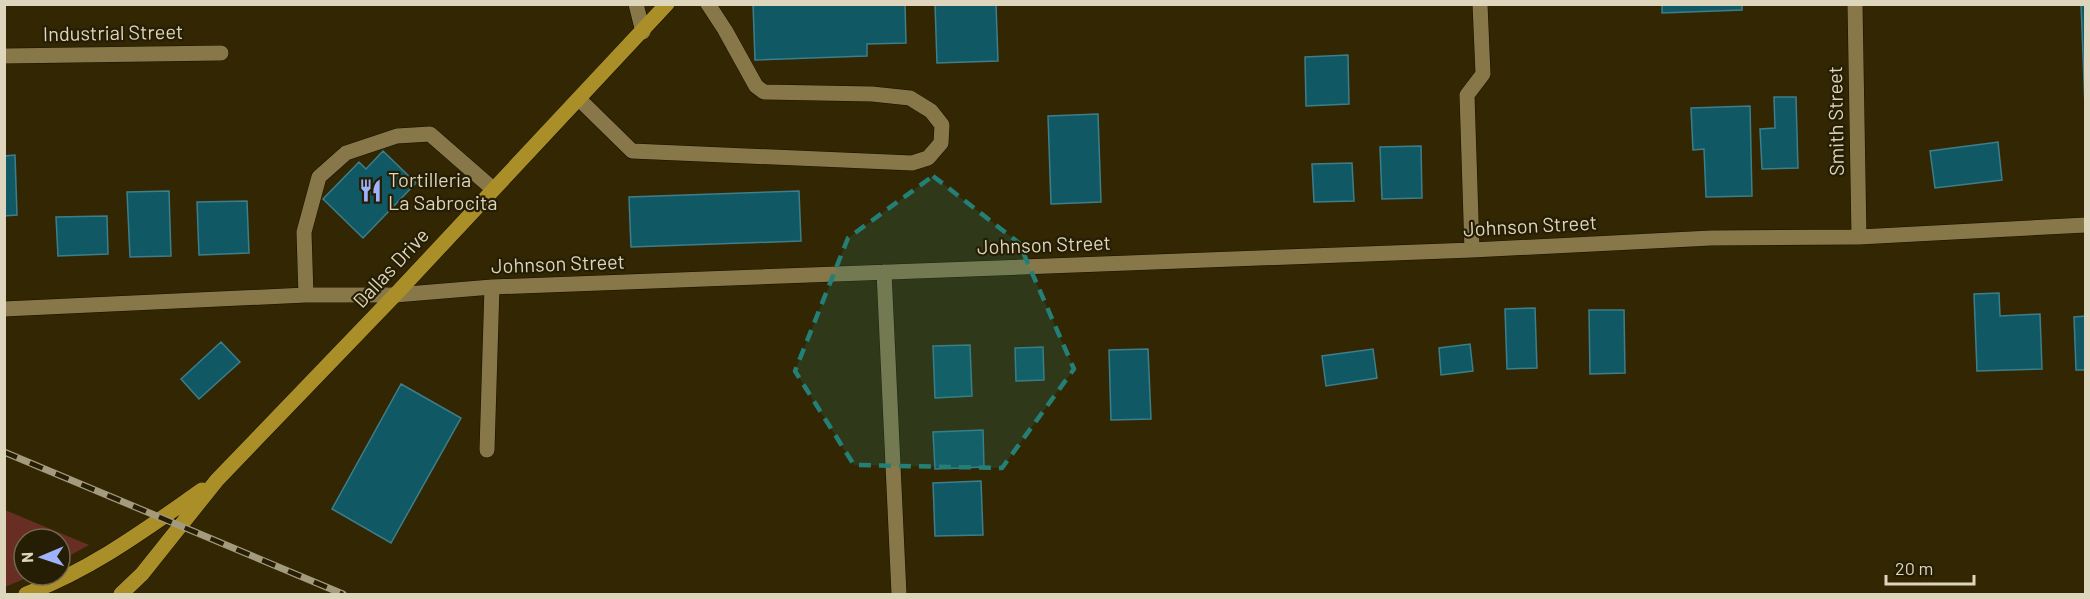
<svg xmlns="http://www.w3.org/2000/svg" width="2090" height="599" font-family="Barlow,sans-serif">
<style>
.green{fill:#682e24}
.building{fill:#115865;stroke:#3d7e8a;stroke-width:1.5}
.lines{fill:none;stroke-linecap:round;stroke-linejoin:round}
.minor-casing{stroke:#171000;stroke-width:16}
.major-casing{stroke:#171000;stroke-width:16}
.minor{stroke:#887849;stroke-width:15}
.major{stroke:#aa8e27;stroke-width:15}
.rail-casing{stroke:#a49b7e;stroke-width:7}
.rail{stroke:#251e05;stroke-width:4.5;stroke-dasharray:14;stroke-linecap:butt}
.marked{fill:#248076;fill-opacity:0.2;stroke:#248076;stroke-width:4.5;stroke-dasharray:12 8;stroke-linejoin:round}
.labels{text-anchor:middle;stroke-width:4.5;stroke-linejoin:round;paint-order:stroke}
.street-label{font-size:20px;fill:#ddd5bc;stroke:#251e05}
.poi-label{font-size:20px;fill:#ddd5bc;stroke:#251e05;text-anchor:start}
</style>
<rect width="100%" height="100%" fill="#322702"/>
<path class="green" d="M5,510L89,545L60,561V539H24V575H34L5,587Z"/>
<path class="building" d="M753,4H905L906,43L867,44V56L755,60Z
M935,4H996L998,61L937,63Z
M1662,4H1742V10L1662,13Z
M2081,4H2086V132Z
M1348,55L1349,104L1306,106L1305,57Z
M1774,97H1796L1798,168L1762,169L1760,129L1775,128Z
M1750,106L1752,196L1706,197L1704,149L1693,150L1691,108Z
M1098,114L1101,202L1051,204L1048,116Z
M1998,142L2002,180L1935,188L1930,151Z
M1421,146L1422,198L1382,199L1380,147Z
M383,151L416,183L363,238L323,199L359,162L366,169Z
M15,155L17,215L4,216V156Z
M1352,163L1354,201L1314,202L1312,164Z
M169,191L171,256L130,257L127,192Z
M799,191L801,241L631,247L629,197Z
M247,201L249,253L199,255L197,202Z
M107,216L108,254L58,256L56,217Z
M1999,293L2000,316L2040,314L2042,369L1977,371L1974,294Z
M1535,308L1537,368L1507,369L1505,309Z
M1589,310H1624L1625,373L1590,374Z
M2086,316V370H2076L2074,317Z
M221,342L240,362L199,399L181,379Z
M1470,344L1473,371L1441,375L1439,348Z
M970,345L972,396L935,398L933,346Z
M1043,347L1044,380L1016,381L1015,348Z
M1148,349L1151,419L1111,420L1109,350Z
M1373,349L1377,378L1326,386L1322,356Z
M401,384L461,418L391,543L332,509Z
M983,430L984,467L935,469L933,432Z
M981,481L983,535L935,536L933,483Z"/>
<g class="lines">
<defs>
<path id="minor" d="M636,4L643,32
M1855,4L1859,237
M4,56L221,53
M579,99L632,151L912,163L928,158L941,143L942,125L931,111L910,98L872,94L764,92L756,86L725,30L708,4
M1472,250L1467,95L1483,74L1480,4
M884,272L899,594
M306,295L304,232L319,177L346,153L397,136L430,134L493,189
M4,309L306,295H395L492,287L1472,250L1711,238L1859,237L2086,225
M487,450L492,287"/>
<path id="major" d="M26,594C91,570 146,529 202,490
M121,594L142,574L217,480L395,295L667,4"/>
</defs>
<use href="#minor" class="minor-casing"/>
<use href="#major" class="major-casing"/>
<use href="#minor" class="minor"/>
<use href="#major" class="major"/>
<defs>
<path id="rail" d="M4,452L343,594"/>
</defs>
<use href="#rail" class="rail-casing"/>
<use href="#rail" class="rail"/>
</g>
<path class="marked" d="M933,176L1019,243L1074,369L1002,468L854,465L795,371L848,238Z"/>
<defs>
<symbol id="restaurant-bare" viewBox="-9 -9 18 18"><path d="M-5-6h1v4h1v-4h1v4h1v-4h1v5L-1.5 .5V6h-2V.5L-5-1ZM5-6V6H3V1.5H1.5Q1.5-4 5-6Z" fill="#9fb3fd" stroke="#251e05" stroke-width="2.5" paint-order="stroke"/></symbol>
</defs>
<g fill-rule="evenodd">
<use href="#restaurant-bare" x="354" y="174" width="33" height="33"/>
</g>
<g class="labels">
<g class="street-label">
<text transform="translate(113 33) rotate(-1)" y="7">Industrial Street</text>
<text transform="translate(1836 121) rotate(-91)" y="7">Smith Street</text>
<text transform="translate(1530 226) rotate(-3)" y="7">Johnson Street</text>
<text transform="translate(1044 245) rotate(-2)" y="7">Johnson Street</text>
<text transform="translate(558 264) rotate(-2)" y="7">Johnson Street</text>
<text transform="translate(391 268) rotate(-47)" y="7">Dallas Drive</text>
</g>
<g class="poi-label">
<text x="388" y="187">Tortilleria<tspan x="388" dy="23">La Sabrocita</tspan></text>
</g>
</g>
<rect width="2090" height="599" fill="none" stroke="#ddd5bc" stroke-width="12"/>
<g transform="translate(42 557) rotate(268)"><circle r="28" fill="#251e05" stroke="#6f674e" stroke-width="1.5"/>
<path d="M0-4.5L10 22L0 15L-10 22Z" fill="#9fb3fd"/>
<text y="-9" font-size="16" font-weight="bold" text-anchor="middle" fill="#ddd5bc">N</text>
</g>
<path d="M1886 575v9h88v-9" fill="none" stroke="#ddd5bc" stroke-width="3"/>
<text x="1895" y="575" font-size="18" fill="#ddd5bc" stroke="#251e05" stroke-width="4.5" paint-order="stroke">20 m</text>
</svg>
